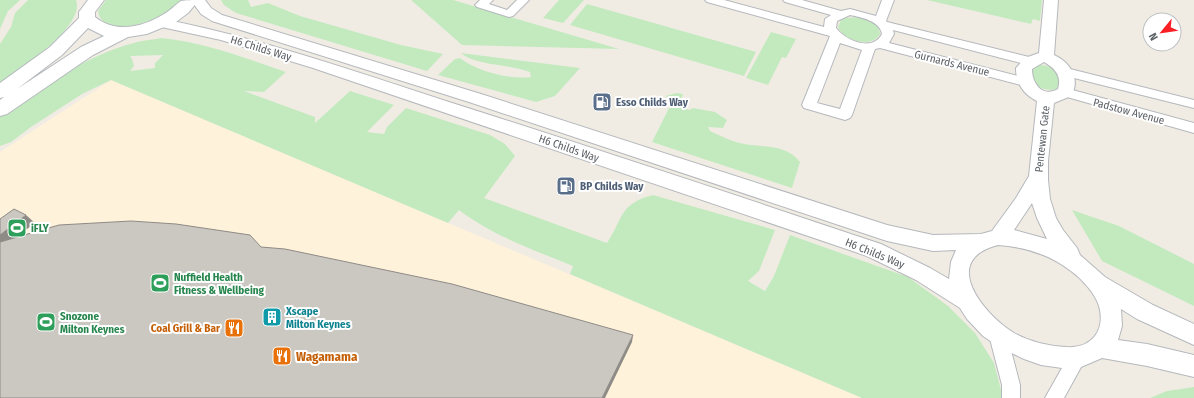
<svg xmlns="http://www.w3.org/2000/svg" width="1194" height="398" font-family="'Fira Sans Condensed',sans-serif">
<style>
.commercial{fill:#fff2da}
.green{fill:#c3eabe;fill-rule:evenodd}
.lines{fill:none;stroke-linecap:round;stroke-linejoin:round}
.minor-casing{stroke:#b5b8bc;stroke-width:2}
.tertiary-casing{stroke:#b5b8bc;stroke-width:2}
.secondary-casing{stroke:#b5babf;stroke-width:2}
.minor{fill:#fff;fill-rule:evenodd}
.tertiary{fill:#fff;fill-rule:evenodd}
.secondary{fill:#fff;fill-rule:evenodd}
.shaded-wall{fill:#8e8b87}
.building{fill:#cbc7c1;stroke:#8e8b87}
.labels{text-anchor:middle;stroke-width:4;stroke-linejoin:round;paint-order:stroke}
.street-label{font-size:11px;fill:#5c6166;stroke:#fff}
.service-label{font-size:11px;font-weight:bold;fill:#4e5e75;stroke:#fff;text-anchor:start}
.leisure-label{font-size:11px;font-weight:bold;fill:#27864d;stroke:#fff;text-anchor:start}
.culture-label{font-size:11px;font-weight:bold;fill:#0d838f;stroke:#fff;text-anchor:start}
.food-label{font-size:11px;font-weight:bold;fill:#c56008;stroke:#fff;text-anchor:end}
.near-food-label{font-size:13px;font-weight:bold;fill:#c56008;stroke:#fff;text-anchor:start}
</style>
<rect width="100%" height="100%" fill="#f0ece4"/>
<path class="commercial" d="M111,80L448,223L862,398H0V152Z"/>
<path class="green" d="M0,0H20L8,11L0,29Z
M28,0H76C86,26 18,71 0,84V44L11,27L15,13Z
M106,0H181C168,18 103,44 98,11Z
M221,0H248L251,7L268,3L300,16L401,45L443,54L427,71L236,13L224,5Z
M411,0H453L619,49L462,45Z
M559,0H584L563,23L543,18Z
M927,0H1042L1040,21L1033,19L1031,24Z
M587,4L756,52L744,76L570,25Z
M859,17C868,19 879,23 880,34C872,49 844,41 838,27L841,20L846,18Z
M771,32L796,39L786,58L782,57L768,85L746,78Z
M161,38C204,42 245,58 286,72L264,92L244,91L315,117V123L350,91L394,105L367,132L384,134L387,127L406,108L490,135L505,144L515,156L484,198L607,243C624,217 619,204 653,195L775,230L759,271L748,281L765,291L774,276L790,235L908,277L948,306L975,333L994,363L1003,398H862L570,274L573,266C534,250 493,236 459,210L448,223L111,80L82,94L31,127L11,142L0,146V116C42,89 85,55 134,43C142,40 152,40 161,38ZM163,55L155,63V68L130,71L134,66L132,59L130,56Z
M461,53L580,68L555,96L536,102L438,75L455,59L460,58C476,71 510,80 531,77L530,72C510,64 476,66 461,53Z
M1040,65C1057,66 1062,72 1060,88C1051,91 1045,90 1036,86L1030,73L1032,67Z
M677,93L683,94L679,105L689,110L693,108L715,112L727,120L723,128L708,127L710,131C722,137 738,144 751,145C769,147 788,146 800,162L792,188L652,142L673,100L665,96Z
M1072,210L1119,226L1194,264V306L1102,261Z
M1194,387V398H1150L1167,391Z"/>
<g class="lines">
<defs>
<path id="minor" d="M480,0H493L489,4L507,10L517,0H529L513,16L509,17L477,7L475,5Z
M705,0H724L824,27L825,19L831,15L785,2L783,0H802L841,11L850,9L876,16L882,0H894L886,21L887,22L1033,58L1035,61L1029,65L893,30L894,34L889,43L1030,79L1031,82L1030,85L1025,86L880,48L875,49L852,115L850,118L845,120L804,108L802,105L830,36L707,2ZM850,15C861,17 880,21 882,34C873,52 846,41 836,28L837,21ZM840,43L862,50L840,109L817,103Z
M1066,68L1194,100V108L1062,75L1060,72L1062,69Z
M1065,88L1194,123V133L1060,95L1059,92L1060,89Z
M998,327L1004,329L1007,335L1020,385V398H1002V385L989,335L992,329Z
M1077,350L1083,352L1086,358L1064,398H1045L1071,352Z"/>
<path id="tertiary" d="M191,0H205L211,8L222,15L481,94L887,225L933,235L981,234L992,231L1016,198L1029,176L1037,101C1023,94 1016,83 1016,68L1025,58L1039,53L1044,0H1058L1054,55C1070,62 1081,79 1071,96L1054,103L1048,161V180L1050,199L1056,218L1063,230L1077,248L1080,255L1105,277L1153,305L1194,324V345L1137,319L1121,309L1122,326L1118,340L1147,344L1194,355V377L1147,366L1102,358L1081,367L1069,369L1041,365L1024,359L999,347L983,336L967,319L960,308L916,280L867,256L313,68L221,40L157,26L155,23L157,20L162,19C260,38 354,71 449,102C594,148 738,196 881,244L930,268L949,279L951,262L956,250L933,251L887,241L469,102L212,21L201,14ZM1044,62C1055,68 1062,76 1058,89C1042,98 1032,83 1032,69ZM1032,203L1037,218L1047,239L1014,230ZM998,245C1025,247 1049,254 1071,271C1082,279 1095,293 1099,306C1106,331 1091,349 1066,347C1048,346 1030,342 1014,333C983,314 939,260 998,245Z"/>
<path id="secondary" d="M88,0H104L95,12V17C116,34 143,27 164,14C170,11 175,5 181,1C185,0 194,0 199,0L188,13L176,22L147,34L128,37L93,55L7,114L0,116V100L4,97L0,98V83L50,47L79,18V12ZM88,28L104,36L81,47L17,89L62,55Z"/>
</defs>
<use href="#minor" class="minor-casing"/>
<use href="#tertiary" class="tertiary-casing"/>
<use href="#secondary" class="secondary-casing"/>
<use href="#minor" class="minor"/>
<use href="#tertiary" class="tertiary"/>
<use href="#secondary" class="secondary"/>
</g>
<path class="shaded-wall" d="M26,215L35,223L0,249V235Z
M633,335L632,342L605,398H602Z"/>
<path class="building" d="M14,209L26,215L0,235V219Z
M131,221L176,224L250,235L261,247L285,249L452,284L633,335L602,398H0V242L59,225Z"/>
<defs>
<symbol id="fuel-square" viewBox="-11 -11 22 22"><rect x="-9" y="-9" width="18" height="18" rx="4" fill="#5c6f8a" stroke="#fff"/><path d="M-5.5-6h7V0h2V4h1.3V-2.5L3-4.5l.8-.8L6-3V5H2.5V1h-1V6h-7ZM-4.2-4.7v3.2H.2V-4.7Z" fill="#fff"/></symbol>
<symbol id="stadium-square" viewBox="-11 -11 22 22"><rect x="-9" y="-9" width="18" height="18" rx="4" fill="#2e9e5b" stroke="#fff"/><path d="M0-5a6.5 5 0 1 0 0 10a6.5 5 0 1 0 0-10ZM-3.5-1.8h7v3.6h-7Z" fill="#fff"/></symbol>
<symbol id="building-square" viewBox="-11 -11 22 22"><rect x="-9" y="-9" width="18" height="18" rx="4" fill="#0f9aa8" stroke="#fff"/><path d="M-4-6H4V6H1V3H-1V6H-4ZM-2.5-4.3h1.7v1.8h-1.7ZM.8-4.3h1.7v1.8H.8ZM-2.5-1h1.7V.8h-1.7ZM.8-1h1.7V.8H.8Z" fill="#fff"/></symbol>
<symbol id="restaurant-square" viewBox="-11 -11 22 22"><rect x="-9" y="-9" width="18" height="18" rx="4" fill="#e8710a" stroke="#fff"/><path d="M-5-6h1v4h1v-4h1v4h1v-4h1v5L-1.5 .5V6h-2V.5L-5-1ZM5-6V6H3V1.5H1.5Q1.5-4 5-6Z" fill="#fff"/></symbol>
</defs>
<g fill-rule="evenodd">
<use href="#fuel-square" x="591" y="91" width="22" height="22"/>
<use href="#fuel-square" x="555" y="175" width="22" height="22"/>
<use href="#stadium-square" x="6" y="217" width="22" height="22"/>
<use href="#stadium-square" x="149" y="272" width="22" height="22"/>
<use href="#building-square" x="261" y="306" width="22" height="22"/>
<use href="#stadium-square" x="35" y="311" width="22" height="22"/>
<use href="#restaurant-square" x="223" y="317" width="22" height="22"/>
<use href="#restaurant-square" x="271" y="345" width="22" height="22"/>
</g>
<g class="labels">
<g class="street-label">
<text transform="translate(261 48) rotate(17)" y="4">H6 Childs Way</text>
<text transform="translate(952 63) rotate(14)" y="4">Gurnards Avenue</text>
<text transform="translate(1129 111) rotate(15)" y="4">Padstow Avenue</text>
<text transform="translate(1042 139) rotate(-84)" y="4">Pentewan Gate</text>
<text transform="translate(569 148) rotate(19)" y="4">H6 Childs Way</text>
<text transform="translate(875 253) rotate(22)" y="4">H6 Childs Way</text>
</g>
<g class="service-label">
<text x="616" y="106">Esso Childs Way</text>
<text x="580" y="190">BP Childs Way</text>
</g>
<g class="leisure-label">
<text x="31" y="232">iFLY</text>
<text x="174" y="281">Nuffield Health<tspan x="174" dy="13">Fitness &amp; Wellbeing</tspan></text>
<text x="60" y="320">Snozone<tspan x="60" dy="13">Milton Keynes</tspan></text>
</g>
<g class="culture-label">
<text x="286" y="315">Xscape<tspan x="286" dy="13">Milton Keynes</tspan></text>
</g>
<g class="food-label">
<text x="220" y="332">Coal Grill &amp; Bar</text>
</g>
<g class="near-food-label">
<text x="296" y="361">Wagamama</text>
</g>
</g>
<g transform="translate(1162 32) rotate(241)"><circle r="19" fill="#ffffff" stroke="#bec0c2"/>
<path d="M0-3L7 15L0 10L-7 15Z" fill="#fa2026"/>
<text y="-6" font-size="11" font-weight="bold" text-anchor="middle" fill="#5c6166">N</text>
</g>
</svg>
